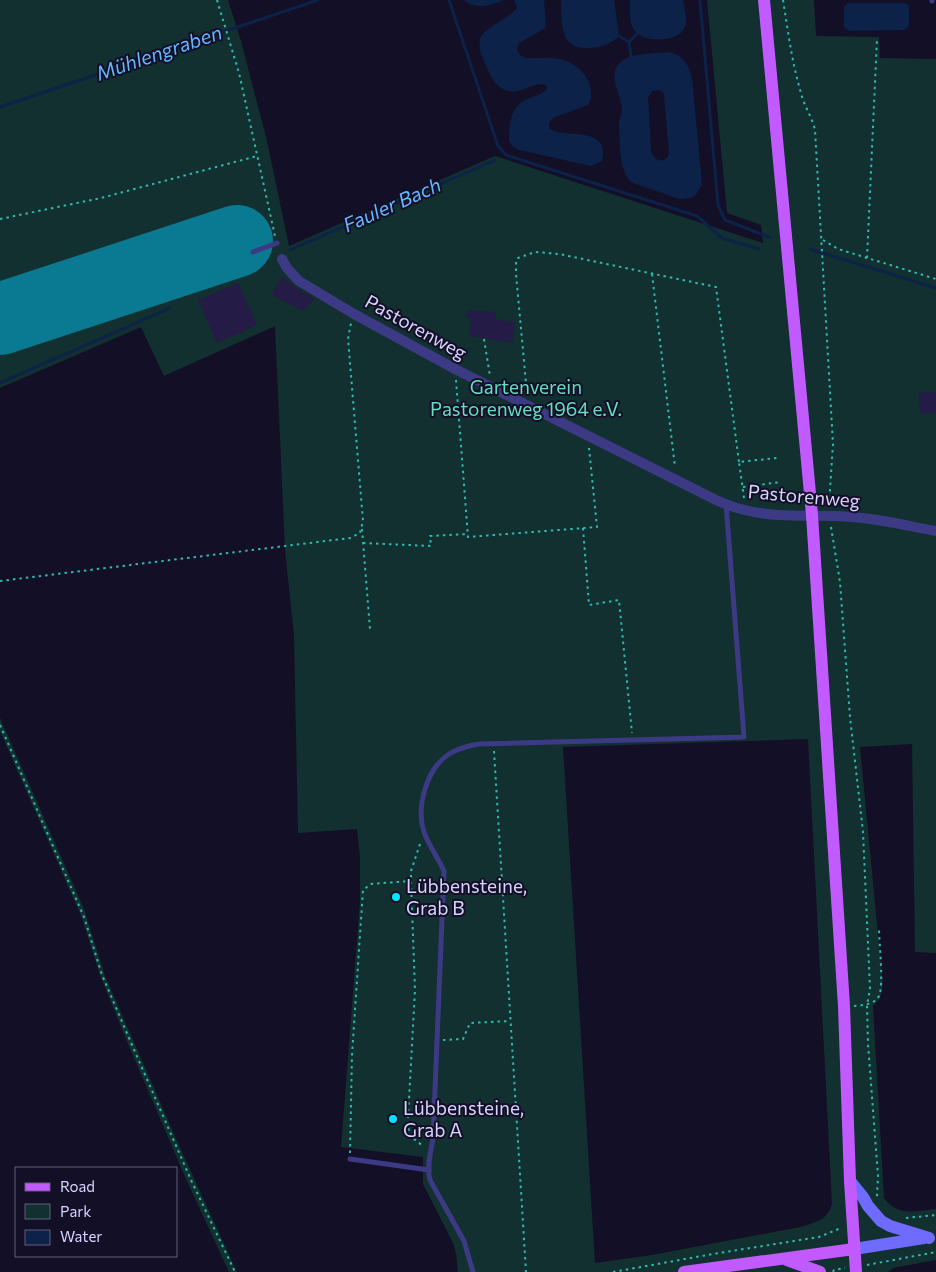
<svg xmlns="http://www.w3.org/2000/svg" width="936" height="1272" font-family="Commissioner,sans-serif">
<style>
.green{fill:#12302f;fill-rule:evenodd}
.water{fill:#0c2248;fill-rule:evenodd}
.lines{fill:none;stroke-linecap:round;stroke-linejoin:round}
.stream{stroke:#0c2248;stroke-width:3}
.runway{stroke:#0a7a92;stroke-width:72}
.building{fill:#241b47}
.path{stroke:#2fb8b0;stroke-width:2;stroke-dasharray:2.5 4;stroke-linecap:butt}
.service{stroke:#3d3a85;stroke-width:5}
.minor{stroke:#3d3a85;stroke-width:10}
.secondary{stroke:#6f6bff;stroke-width:12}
.primary{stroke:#c25bff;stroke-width:12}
.poi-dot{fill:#00e5ff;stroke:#130f26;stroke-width:2}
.labels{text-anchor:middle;stroke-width:4;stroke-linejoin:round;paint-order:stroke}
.street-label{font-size:19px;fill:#d9d4ff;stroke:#130f26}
.park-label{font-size:19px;fill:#5fe0c0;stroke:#130f26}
.poi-label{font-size:19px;fill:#d9d4ff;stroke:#130f26;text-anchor:start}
.water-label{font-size:20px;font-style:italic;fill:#62b6ff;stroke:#130f26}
</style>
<rect width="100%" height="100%" fill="#130f26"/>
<path class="green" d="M0,0H228L241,41L267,141L289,246L495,156L763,243L761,225L727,213L707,0H814L816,36L879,37L880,58L936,59V953L915,952L912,744L860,747L883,986L880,998L873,1006L884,1198C899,1217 914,1211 936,1209V1260L893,1268L888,1272H458L456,1254L453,1243L423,1184V1157L341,1147L360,902V857L357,829L298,833L294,636L285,550L275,326L164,376L141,327L0,388ZM808,739L832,1203C829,1220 814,1223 800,1227L652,1255L595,1263L563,747Z
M0,718L84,909L105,976L181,1150L237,1272H229L186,1179L126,1039L100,975L82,918L0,731Z"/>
<path class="water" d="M464,0H505C490,5 478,11 464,0Z
M514,0H544L546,26L544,29L519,43L517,49C518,52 520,56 524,57C532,60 543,57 552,58C569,59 585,69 590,86C592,93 592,99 588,105L555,117L549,122V128C561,140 611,123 602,161L591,166L519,150L513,147L509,141C509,126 510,108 525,100C532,97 541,95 547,89L546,85C534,81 522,94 509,91C497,89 492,79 488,70C465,25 494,33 517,8Z
M561,0H614L619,36C610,47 580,54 569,42C560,33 562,12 561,0Z
M630,0H683C684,8 688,20 685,27C680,42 644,44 634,30C629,22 630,10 630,0Z
M848,3H905L909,6V26L905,30L849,31L844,27V7Z
M669,52C683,55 689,65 692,78L702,184L696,195L691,198L679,199L633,183C618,174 620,140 619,124C619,118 622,115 622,109C621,99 617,91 615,82C609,51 650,54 669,52ZM659,90L663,92L664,96L669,154C666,160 663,162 656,159L651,152V148L648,98L652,91Z"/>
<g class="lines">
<path class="stream" d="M449,0L498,146L506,155L697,216L722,238L759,249
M700,0L718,205L725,220L769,237
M619,36L629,42
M629,42L631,57
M629,42L637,34
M0,107L318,0
M810,249L936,288
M290,250L495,160
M0,383L170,308"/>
<path class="runway" d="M0,319L237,241"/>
</g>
<path class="building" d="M282,277L295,287L315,299L302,311L271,294Z
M238,283L257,325L217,343L198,300Z
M467,310L496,312L495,319L515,322L512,343L469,336L471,319L466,318Z
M919,392H936V413H920Z"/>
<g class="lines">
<path class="path" d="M217,0L239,73L275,236
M783,0C788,31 792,63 801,93C804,106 812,117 815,130L833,444L829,505
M0,219L101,198L257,156
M823,240L838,249L936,279
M867,258L877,39
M652,274L675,467
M484,339L490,376
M456,380L468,537L597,527L589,448
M527,394L516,274V261L518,258L535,252L559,254L716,287L739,462
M743,487L781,482
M744,498L739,462L777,458
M831,527L840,582L850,717L863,832L870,989L867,1005L868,1044L878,1176L877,1197
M583,528L589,605L619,600L632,733
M362,529L370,629
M363,543L431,546L430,536L468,534
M0,581L350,538L360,533L363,521L348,339L351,323
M0,725L84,917L102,975L129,1038L191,1180L235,1272
M494,751L526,1272
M420,844L411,871V881L415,990L408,1118L409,1135L423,1146
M854,1006C863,1005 874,1005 879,996C884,985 879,942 879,928
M443,1040L463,1039L470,1023L509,1021
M350,1153L352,1055L363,890L371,884L411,881
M906,1218L936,1215
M867,1265L936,1252
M613,1272L713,1254L819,1237L841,1228
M833,1272L834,1270L845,1268"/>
<path class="service" d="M932,0V1
M253,252L277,243
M350,1159L429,1170
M473,1272L464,1241L430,1180L429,1175V1161L433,1138L444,871C438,858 429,846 424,832C416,808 426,769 449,754C457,749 468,746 478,744L744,737L726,504"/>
<path class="minor" d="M282,259L287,268L299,281L354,314L455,369L716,500C725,504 735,508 745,510C779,519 817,514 852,517C881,519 908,526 936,531"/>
<path class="secondary" d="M850,1181L863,1197L868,1206L881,1221L890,1226L929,1238
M854,1249L924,1238"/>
<path class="primary" d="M764,0L812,515L844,1006L850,1181L856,1272
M787,1260L820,1272
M684,1272L854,1249"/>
</g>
<g class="poi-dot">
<circle cx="396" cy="897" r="5"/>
<circle cx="393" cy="1119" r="5"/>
</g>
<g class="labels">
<g class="street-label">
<text transform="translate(416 327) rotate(29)" y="7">Pastorenweg</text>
<text transform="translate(804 496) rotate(5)" y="7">Pastorenweg</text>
</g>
<g class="park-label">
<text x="526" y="394">Gartenverein<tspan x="526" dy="22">Pastorenweg 1964 e.V.</tspan></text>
</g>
<g class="poi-label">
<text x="406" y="893">Lübbensteine,<tspan x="406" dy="22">Grab B</tspan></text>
<text x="403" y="1115">Lübbensteine,<tspan x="403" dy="22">Grab A</tspan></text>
</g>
<g class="water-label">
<text transform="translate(159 53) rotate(-19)" y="7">Mühlengraben</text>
<text transform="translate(392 205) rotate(-24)" y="7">Fauler Bach</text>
</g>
</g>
<rect x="15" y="1167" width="162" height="90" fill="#130f26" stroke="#625e7d"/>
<rect x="25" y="1183" width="25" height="8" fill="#c25bff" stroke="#625e7d"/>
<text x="60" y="1192" font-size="15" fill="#d9d4ff">Road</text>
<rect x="25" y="1204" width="25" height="15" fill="#12302f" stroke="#625e7d"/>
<text x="60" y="1217" font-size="15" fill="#d9d4ff">Park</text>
<rect x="25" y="1230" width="25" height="15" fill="#0c2248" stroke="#625e7d"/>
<text x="60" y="1242" font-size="15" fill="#d9d4ff">Water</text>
</svg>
